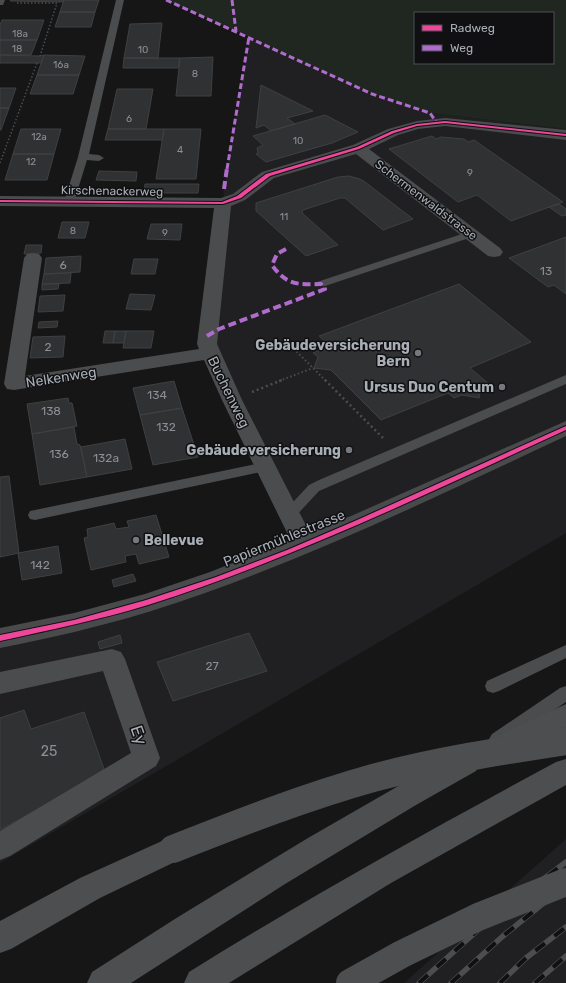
<svg xmlns="http://www.w3.org/2000/svg" width="566" height="983" font-family="Rubik,sans-serif">
<style>
.built{fill:#202022}
.green{fill:#202620;fill-rule:evenodd}
.building{fill:#303132;stroke:#3e4042}
.lines{fill:none;stroke-linecap:round;stroke-linejoin:round}
.path-far2{stroke:#4c4d50;stroke-width:1.5;stroke-dasharray:1.5 2;stroke-linecap:butt}
.path-far1{stroke:#4c4d50;stroke-width:2;stroke-dasharray:1.5 2.5;stroke-linecap:butt}
.path{stroke:#4c4d50;stroke-width:2.5;stroke-dasharray:2 3;stroke-linecap:butt}
.service{fill:#4a4c4e;fill-rule:evenodd}
.minor{fill:#4a4c4e;fill-rule:evenodd}
.secondary{fill:#494a4c;fill-rule:evenodd}
.motorway{fill:#4c4e50;fill-rule:evenodd}
.rail-casing{stroke:#4b4d4f;stroke-width:5.5}
.rail{stroke:#101012;stroke-width:4;stroke-dasharray:12;stroke-linecap:butt}
.motorway-bridge{stroke:#4c4e50;stroke-width:28}
.quiet-far1{stroke:#b06ccc;stroke-width:3;stroke-dasharray:6 3;stroke-linecap:butt}
.quiet{stroke:#b06ccc;stroke-width:4;stroke-dasharray:8 4;stroke-linecap:butt}
.cycleway-casing{stroke:#101012;stroke-width:2}
.cycleway{fill:#ed469a;fill-rule:evenodd}
.poi-dot{fill:#75797e;stroke:#101012;stroke-width:1.5}
.labels{text-anchor:middle;stroke-width:3;stroke-linejoin:round;paint-order:stroke}
.far-number-label{font-size:10px;fill:#8a8f95}
.far-street-label{font-size:12px;fill:#a8aeb6;stroke:#101012}
.number-label{font-size:12px;fill:#8a8f95}
.poi-label{font-size:14px;font-weight:bold;fill:#a8aeb6;stroke:#101012;text-anchor:end}
.street-label{font-size:14px;fill:#a8aeb6;stroke:#101012}
.near-number-label{font-size:14px;fill:#8a8f95}
.near-street-label{font-size:17px;fill:#a8aeb6;stroke:#101012}
</style>
<rect width="100%" height="100%" fill="#161616"/>
<path class="built" d="M249,37L372,94L430,113L566,129V533L0,863V638L39,632L304,545L210,353L224,189Z
M566,839V983H404Z"/>
<path class="green" d="M166,0H566V129L430,113L372,94L249,37ZM415,13H553V63H415Z"/>
<path class="building" d="M11,0H64L63,2L10,1Z
M64,0H99L95,12H60Z
M60,12H95L91,27H55Z
M2,20H44L37,40H0V25Z
M162,23L158,58H124L130,24Z
M0,40H37L31,55H0Z
M0,55L40,56L44,55L41,63H0Z
M44,55L85,56L79,75H37Z
M213,57L211,96H176L180,58Z
M124,58H180L178,68H123Z
M37,75H79L73,94H30Z
M261,85L313,111L287,118L295,124L271,131L264,125L256,128Z
M0,88H16L9,108H0Z
M117,89H153L146,129H108Z
M0,108H9L1,130H0Z
M325,115L358,132L332,143L266,162L256,154H258L257,148L263,145L253,136Z
M21,129H61L54,154H13Z
M108,129H164L162,140H105Z
M164,129H201L196,179H156Z
M432,136L436,139L441,137L464,139L468,142L474,140L563,202L511,221L477,195L458,202L389,149Z
M13,154H54L47,180H5Z
M99,171L137,172L136,181L96,180Z
M349,176L360,179L365,182L413,219L383,230L345,198H340L303,210L302,213L338,245L306,256L256,211V203L338,177Z
M145,184H199L198,193H144Z
M559,204L566,209V215L562,216L549,207Z
M62,222H89L85,238H58Z
M151,224H182L180,240L147,239Z
M566,237V294L554,285L548,287L509,258Z
M26,245H42L41,253L24,254Z
M81,256L80,272L44,274L46,258Z
M134,259H158L155,274H131Z
M71,273L70,283L42,284L44,274Z
M42,284H59L58,289L42,290Z
M459,284L531,342L470,368L489,384L481,387L479,398L462,395L454,398L448,393L381,420L331,370L314,368L318,357L313,353L330,346L319,336Z
M130,294L155,295L151,310L126,309Z
M65,295L63,311L38,312L40,296Z
M58,321L57,327L38,328L39,322Z
M105,331H115L113,343H103Z
M115,331H126L124,343H113Z
M126,331H154L151,348H123Z
M65,336L63,357L30,358L33,337Z
M174,381L182,408L140,415L133,388Z
M68,398L69,403H72L77,426L32,434L27,404Z
M182,408L198,457L153,465L140,415Z
M74,427L77,444L80,445L87,477L40,485L32,434Z
M125,439L132,469L87,477L81,447Z
M9,476L19,553L0,557V477Z
M156,515L169,557L139,564L136,554L125,556L126,562L91,570L84,538L88,537L87,529L114,523L116,529L129,527L127,521Z
M58,546L62,573L22,580L18,553Z
M133,574L136,581L114,587L112,580Z
M249,633L267,671L173,701L157,662Z
M120,635L122,643L100,649L98,642Z
M24,710L31,729L84,712L105,772L0,830V718Z"/>
<g class="lines">
<path class="path-far2" d="M17,3H57L40,56
M0,163L37,63"/>
<path class="path-far1" d="M288,343L326,381
M279,381L313,368"/>
<path class="path" d="M325,380L384,439
M252,392L282,380"/>
<path class="service" d="M0,0H5L3,5H0Z
M116,0H124L89,154L99,155L104,158L99,161L87,160L74,202L69,205L64,202L78,157Z
M471,231L475,232L476,234L475,236L325,286H317L315,284L317,282Z
M566,375V384L319,491L293,519L288,520L283,519L281,515L309,485L319,480Z
M265,462L270,464L272,467L270,470L35,520L30,519L28,515L30,511L35,510Z
M566,645V658L499,691L493,693L487,691L485,686L487,681Z
M566,686V702L504,744L498,746L492,744L489,739L492,734L560,688Z"/>
<path class="minor" d="M445,118L566,130V140L445,126L418,129L398,135L369,149L500,248L503,252L500,256L494,257L488,256L356,154L274,178L245,200L231,206L217,344L242,400L316,545L312,551L304,554L296,551L222,400L204,360L14,390L7,389L4,384L24,258L27,254L33,253L39,254L42,258L25,376L199,349L197,344L214,208L0,206V196L221,198L233,194L262,172L353,145L388,129L417,121Z
M112,649L121,652L125,659L160,758L156,766L10,856L0,860V831L131,753L103,671L0,694V672Z"/>
<path class="secondary" d="M566,421V436C429,500 292,567 148,612C99,627 50,638 0,648V628L74,613L145,594L210,572L351,516Z"/>
<path class="motorway" d="M566,704V727L513,753L504,757L495,753L491,745L495,737Z
M466,751L476,755L480,763L476,771L416,805L285,884L131,983H87L92,972L178,917L308,838L440,762Z
M566,759V785L391,883L229,983H184L189,972C309,897 432,829 556,762Z
M173,836L183,840L187,849L183,858L100,898L11,949L0,953V921L80,878Z"/>
<defs>
<path id="rail" d="M419,983L488,921L566,862
M451,983L503,936L566,885
M500,983L526,958L566,927
M535,983L566,956"/>
</defs>
<use href="#rail" class="rail-casing"/>
<use href="#rail" class="rail"/>
<path class="motorway-bridge" d="M173,849C239,823 305,797 373,778C436,761 501,751 566,741
M350,983L402,954L478,917L566,882"/>
<path class="quiet-far1" d="M166,0L372,94L430,113L436,122
M232,0L236,31
M227,169L249,37"/>
<path class="quiet" d="M224,189L227,168
M207,336L219,329L325,289L321,284C298,285 286,285 272,265L277,254L286,249"/>
<defs>
<path id="cycleway" d="M445,121L566,134V136L445,123L417,126L394,133L359,149L270,176L241,198L223,204L0,202V200L222,202L237,196L266,174L357,147L392,131L417,124Z
M566,426V430C429,493 292,559 148,605C99,620 50,630 0,641V635L74,620L146,600L216,577L287,550L357,520Z"/>
</defs>
<use href="#cycleway" class="cycleway-casing"/>
<use href="#cycleway" class="cycleway"/>
</g>
<g class="poi-dot">
<circle cx="418" cy="353" r="4"/>
<circle cx="502" cy="387" r="4"/>
<circle cx="349" cy="450" r="4"/>
<circle cx="136" cy="540" r="4"/>
</g>
<g class="labels">
<g class="far-number-label">
<text x="20" y="37">18a</text>
<text x="17" y="52">18</text>
<text x="143" y="53">10</text>
<text x="61" y="68">16a</text>
<text x="195" y="77">8</text>
<text x="129" y="122">6</text>
<text x="39" y="140">12a</text>
<text x="298" y="144">10</text>
<text x="180" y="153">4</text>
<text x="31" y="165">12</text>
<text x="470" y="176">9</text>
<text x="284" y="220">11</text>
<text x="73" y="234">8</text>
<text x="165" y="236">9</text>
</g>
<g class="far-street-label">
<text transform="translate(112 191) rotate(1)" y="4">Kirschenackerweg</text>
<text transform="translate(426 200) rotate(37)" y="4">Schermenwaldstrasse</text>
</g>
<g class="number-label">
<text x="63" y="269">6</text>
<text x="546" y="275">13</text>
<text x="48" y="351">2</text>
<text x="157" y="399">134</text>
<text x="51" y="415">138</text>
<text x="166" y="431">132</text>
<text x="59" y="458">136</text>
<text x="106" y="462">132a</text>
<text x="40" y="569">142</text>
<text x="212" y="670">27</text>
</g>
<g class="poi-label">
<text x="410" y="350">Gebäudeversicherung<tspan x="410" dy="16">Bern</tspan></text>
<text x="494" y="392">Ursus Duo Centum</text>
<text x="341" y="455">Gebäudeversicherung</text>
<text x="144" y="545" text-anchor="start">Bellevue</text>
</g>
<g class="street-label">
<text transform="translate(61 377) rotate(-9)" y="5">Nelkenweg</text>
<text transform="translate(229 392) rotate(64)" y="5">Buchenweg</text>
<text transform="translate(284 538) rotate(-22)" y="5">Papiermühlestrasse</text>
</g>
<g class="near-number-label">
<text x="49" y="756">25</text>
</g>
<g class="near-street-label">
<text transform="translate(139 735) rotate(71)" y="6">Ey</text>
</g>
</g>
<rect x="414" y="12" width="140" height="52" fill="#101012" stroke="#4d4f54"/>
<rect x="422" y="25" width="20" height="6" fill="#ed469a" stroke="#4d4f54"/>
<text x="450" y="32" font-size="12" fill="#a8aeb6">Radweg</text>
<rect x="422" y="45" width="20" height="6" fill="#b06ccc" stroke="#4d4f54"/>
<text x="450" y="52" font-size="12" fill="#a8aeb6">Weg</text>
</svg>
